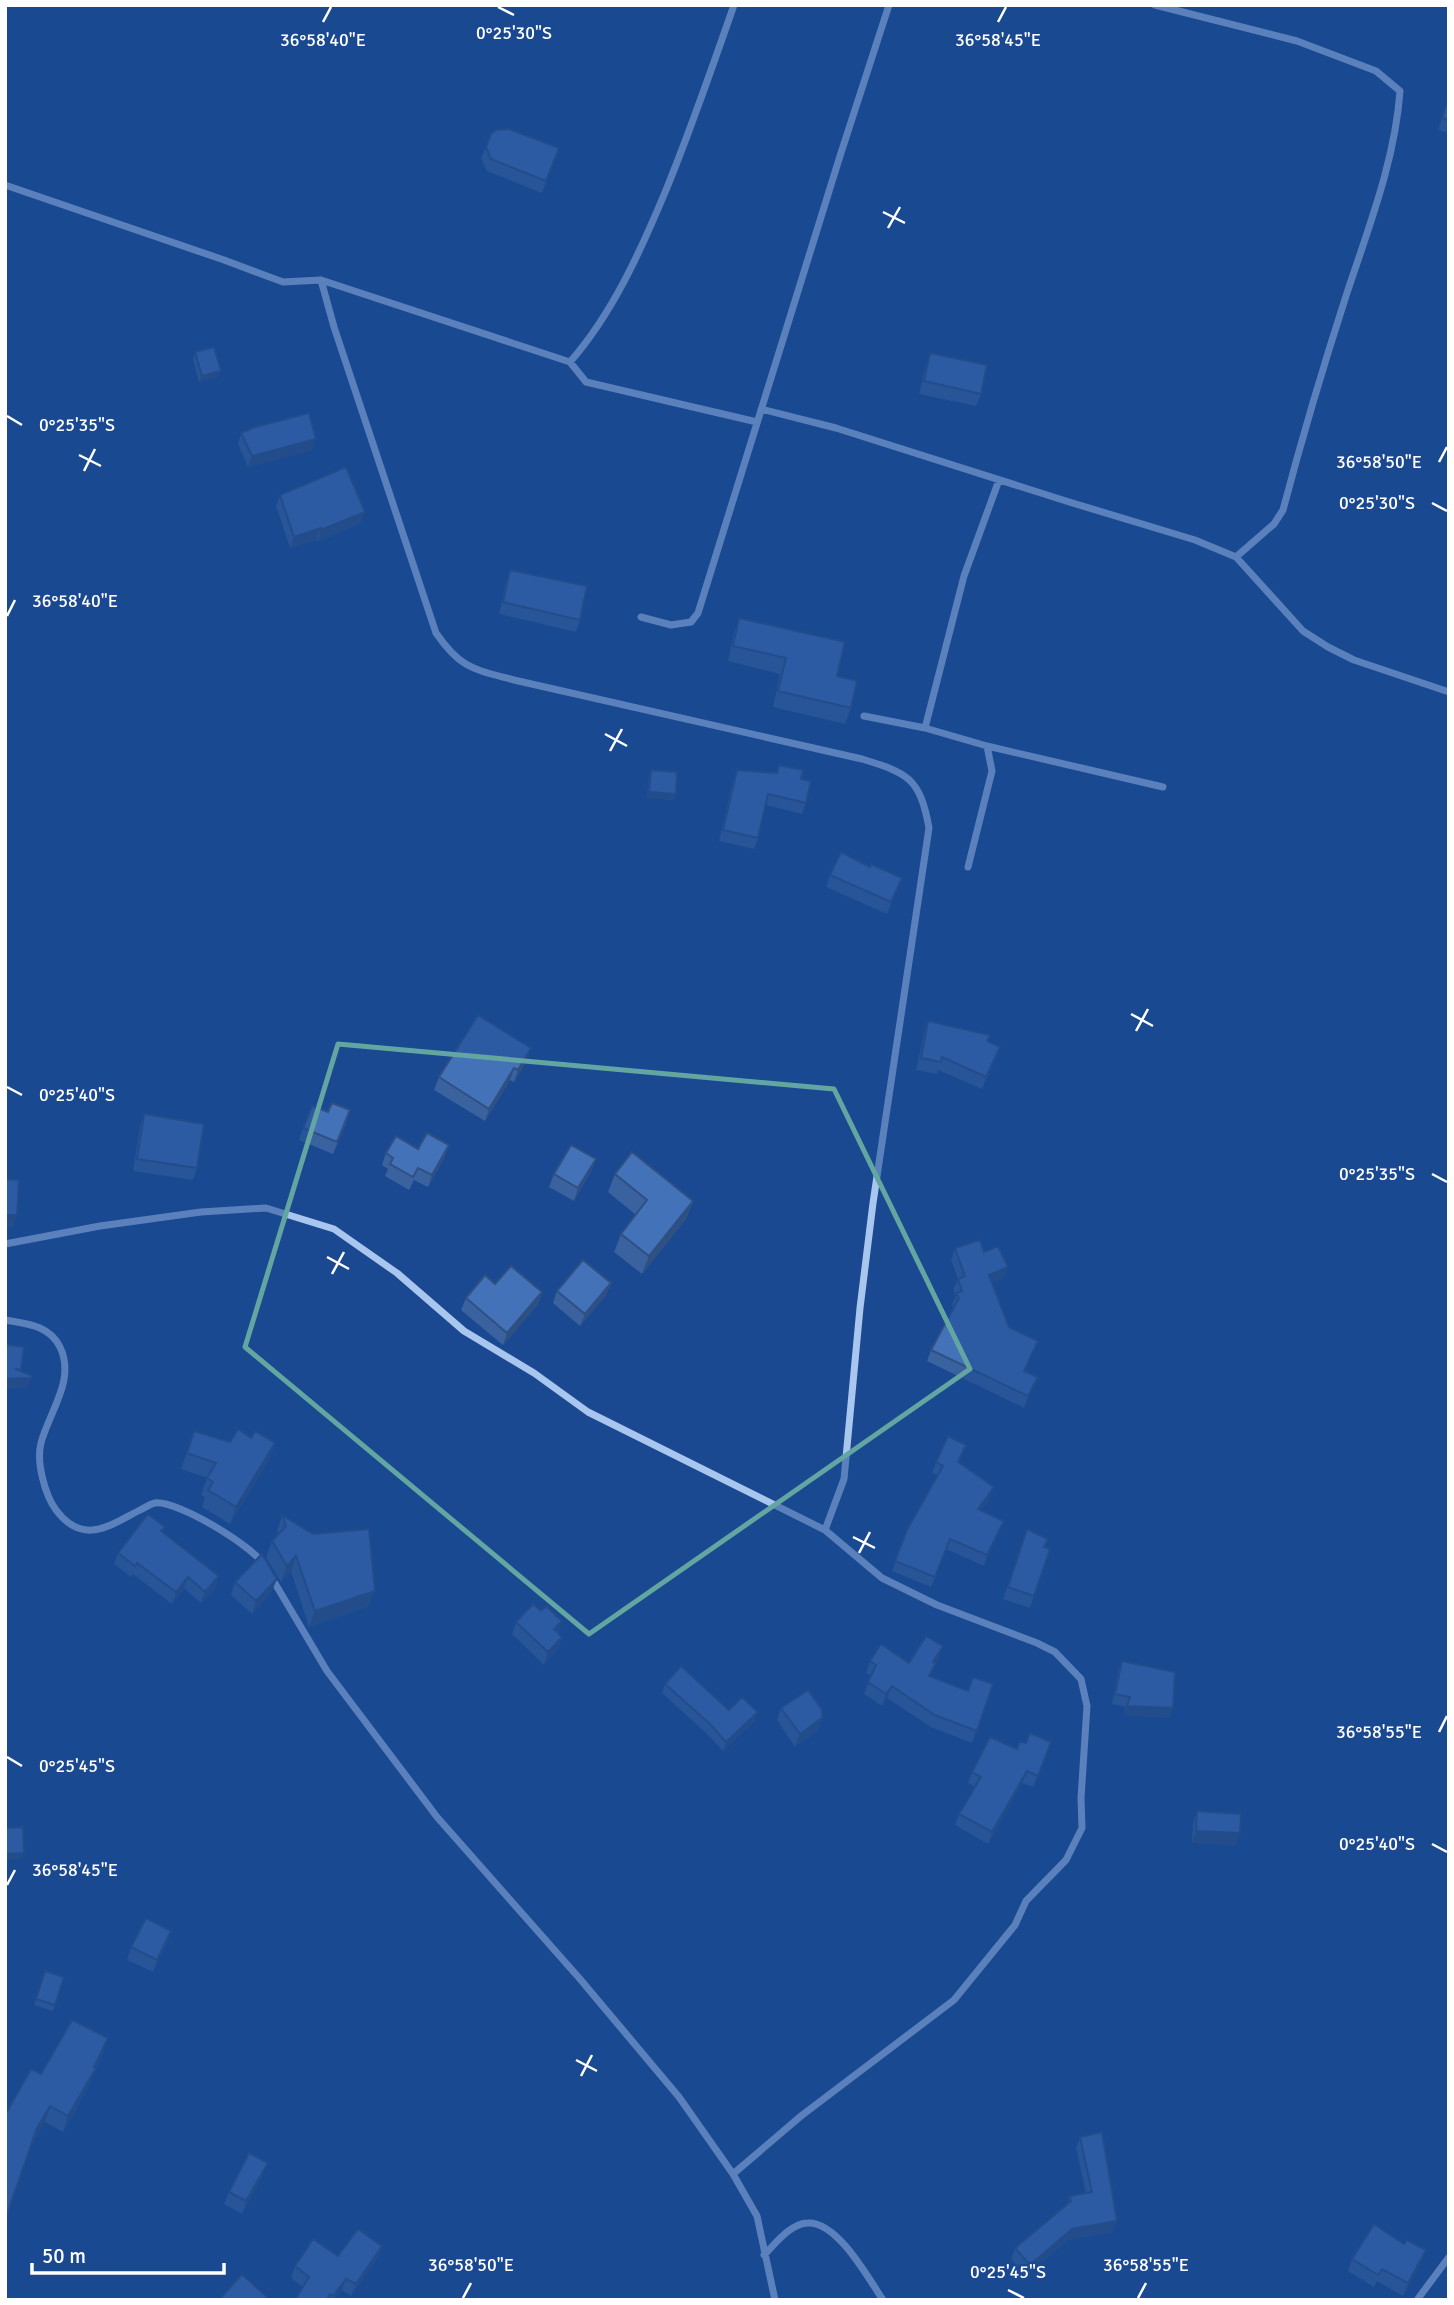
<svg xmlns="http://www.w3.org/2000/svg" width="1454" height="2305" font-family="Signika,sans-serif">
<style>
.lines{fill:none;stroke-linecap:round;stroke-linejoin:round}
.street{stroke:#a9c6ef;stroke-width:7}
.wall{fill:#3a629f}
.shaded-wall{fill:#2f5082}
.building{fill:#4372b9;stroke:#2f5082;stroke-width:2}
.marked{fill:none;stroke:#63a6a1;stroke-width:5;stroke-linejoin:round}
.ticks{fill:none;stroke:#fff;stroke-width:2.5}
.ticks-label{font-size:18px;text-anchor:middle;fill:#fff;stroke:#1a4991;stroke-width:5;stroke-linejoin:round;paint-order:stroke}
</style>
<rect width="100%" height="100%" fill="#1a4991"/>
<g class="lines">
<path class="street" d="M1155,5L1297,41L1376,71L1400,91C1395,161 1368,229 1346,296C1323,367 1302,438 1283,510L1274,524L1236,557
M5,185L224,260L283,282L321,280L570,362L586,382L757,422
M321,280L334,327L436,633C461,669 473,669 514,680L862,759C908,773 920,778 929,828L873,1203L860,1308L844,1479L825,1530
M570,362C613,313 641,250 666,190C691,129 712,68 734,5
M761,409L836,428L1066,501L1195,540L1236,557L1303,631L1328,647L1354,660L1449,692
M641,617L671,625L691,622L698,613L840,156L889,5
M864,716L925,728L987,746L1163,787
M925,728L964,576L999,480
M968,867L992,771L987,746
M5,1244L100,1226L201,1212L266,1208L334,1229L397,1273L464,1331L534,1373L588,1412L825,1530L882,1578L937,1605L1037,1643L1055,1652L1081,1679L1087,1706L1081,1798L1082,1828L1066,1860L1026,1901L1015,1925L954,2000L801,2116L733,2174
M5,1320C27,1324 49,1325 60,1347C76,1380 49,1412 41,1443C36,1462 45,1495 56,1510C83,1546 109,1526 140,1510C144,1508 150,1504 155,1503C177,1500 253,1546 264,1565
M270,1575L327,1671L437,1817L580,1979L679,2097L733,2174L757,2216L775,2300
M764,2255C775,2244 791,2223 808,2223C838,2222 868,2278 883,2300
M1417,2300L1449,2257"/>
</g>
<path class="wall" d="M1448,99H1449V133L1438,130Z
M491,134L559,148L542,193L487,171L481,159Z
M195,352L221,371L218,377L199,382L193,359Z
M930,353L981,394L976,406L919,394L926,365Z
M241,433L312,450L248,467L238,444Z
M280,495L361,523L317,542L316,540L290,548L276,506Z
M510,570L580,620L576,632L499,614L506,582Z
M739,618L837,676L851,708L845,724L773,707L780,674L728,661L734,633Z
M779,765L801,779L806,803L802,814L766,805L758,838L754,849L719,841L733,781L737,770L776,773Z
M651,770L674,800L647,798L649,776Z
M830,875L897,890L887,914L826,887Z
M928,1021L988,1042L996,1059L982,1089L938,1070L937,1074L916,1070L924,1033Z
M527,1060L514,1082L510,1080L485,1121L434,1090L439,1077Z
M144,1114L197,1168L193,1180L133,1171L140,1127Z
M346,1123L333,1154L299,1140L303,1128Z
M449,1145L444,1158L428,1187L414,1180L409,1190L385,1176L388,1169L382,1165L386,1153Z
M596,1159L591,1171L574,1201L549,1187L554,1174Z
M615,1174L693,1201L686,1219L642,1274L614,1252L621,1234L636,1215L608,1192Z
M955,1248L984,1252L1004,1278L992,1283L1009,1327L1038,1341L1025,1371L1033,1388L1024,1408L927,1361L931,1350L954,1308L952,1304L956,1296L953,1290L958,1279L951,1260Z
M611,1283L606,1295L580,1326L553,1303L557,1291Z
M495,1284L542,1292L538,1304L503,1345L461,1310L466,1298Z
M194,1431L230,1442L251,1438L275,1443L269,1459L230,1524L202,1507L205,1497L201,1495L207,1478L181,1469Z
M962,1456L959,1462L994,1487L990,1497L981,1510L1004,1521L984,1566L946,1549L931,1587L892,1571L907,1530L937,1475L932,1473L936,1462Z
M282,1515L369,1606L309,1627L291,1571L281,1582L266,1557L272,1541L278,1535L277,1531Z
M1027,1529L1045,1548L1050,1549L1030,1608L1003,1599Z
M163,1532L219,1576L215,1588L201,1603L184,1588L172,1604L133,1574L131,1577L114,1564L118,1553Z
M235,1582L272,1591L252,1614L231,1595Z
M541,1611L562,1621L558,1633L562,1637L558,1649L544,1665L512,1634L516,1622Z
M943,1646L930,1677L968,1691L993,1684L972,1743L931,1727L887,1698L882,1706L864,1694L871,1676L866,1673L870,1661L909,1663Z
M1122,1661L1173,1708L1169,1718L1123,1715L1126,1707L1112,1704L1118,1671Z
M665,1684L729,1710L754,1721L723,1751L707,1734L662,1693Z
M781,1708L818,1731L795,1747L777,1720Z
M1051,1742L1033,1787L1022,1783L988,1844L955,1825L959,1814L975,1787L968,1783L972,1772L1026,1743Z
M1197,1811L1240,1833L1235,1845L1192,1843L1193,1824Z
M171,1931L167,1943L153,1972L127,1960L131,1947Z
M45,1971L64,1977L53,2011L34,2005Z
M103,2054L96,2068L90,2084L63,2132L45,2122L32,2144L5,2219V2115L41,2074Z
M1080,2137L1113,2232L1068,2240L1026,2276L1011,2259L1015,2248L1067,2205L1070,2196L1086,2193L1076,2148Z
M263,2175L242,2214L224,2204L229,2192Z
M1404,2244L1426,2250L1421,2262L1403,2296L1377,2281L1374,2287L1348,2271L1352,2259Z
M382,2246L378,2257L351,2296L342,2290L335,2300H295L303,2287L291,2278L295,2266Z"/>
<path class="shaded-wall" d="M221,371L218,377L199,382L202,376Z
M316,439L312,450L248,467L252,456Z
M365,512L361,523L317,542L321,530Z
M321,528L316,540L290,548L294,537Z
M649,792L676,794L674,800L647,798Z
M1000,1047L996,1059L982,1089L986,1077Z
M531,1048L527,1060L514,1082L518,1070Z
M514,1068L510,1080L485,1121L489,1109Z
M449,1145L444,1158L428,1187L432,1175Z
M596,1159L591,1171L574,1201L578,1188Z
M693,1201L686,1219L642,1274L649,1256Z
M5,1215H17L13,1228L5,1227Z
M1008,1267L1004,1278L985,1286L989,1275Z
M611,1283L606,1295L580,1326L585,1314Z
M542,1292L538,1304L503,1345L507,1333Z
M15,1369L21,1370L18,1378H31L27,1388L5,1389V1379Z
M1038,1377L1033,1388L1024,1408L1028,1396Z
M275,1443L269,1459L230,1524L236,1507Z
M994,1487L990,1497L975,1519L978,1509Z
M1004,1521L1000,1531L984,1566L987,1555Z
M296,1556L291,1571L281,1582L287,1566Z
M219,1576L215,1588L201,1603L205,1592Z
M188,1577L184,1588L172,1604L176,1592Z
M277,1579L272,1591L252,1614L256,1601Z
M375,1591L369,1606L309,1627L315,1611Z
M562,1621L558,1633L554,1629Z
M562,1637L558,1649L544,1665L548,1652Z
M943,1646L939,1658L928,1674L933,1662Z
M892,1686L887,1698L882,1706L886,1694Z
M1127,1706L1173,1708L1169,1718L1123,1715Z
M758,1712L754,1721L723,1751L726,1742Z
M822,1718L818,1731L795,1747L800,1734Z
M1027,1771L1022,1783L988,1844L992,1832Z
M1196,1831L1240,1833L1235,1845L1192,1843Z
M24,1853L22,1859L5,1860V1854Z
M171,1931L167,1943L153,1972L157,1960Z
M108,2038L103,2054L94,2071L96,2068L90,2084L63,2132L68,2116Z
M50,2106L45,2122L32,2145L37,2128Z
M268,2163L263,2175L242,2214L246,2201Z
M1117,2221L1113,2232L1068,2240L1026,2276L1030,2265L1072,2229Z
M382,2246L378,2257L351,2296L356,2284Z
M1426,2250L1421,2262L1403,2296L1408,2283Z
M346,2279L342,2290L335,2300H332Z"/>
<path class="building" d="M1448,99H1449V120L1442,118Z
M509,129L559,148L546,181L491,159L486,147L491,134L496,130Z
M214,347L221,371L202,376L195,352Z
M930,353L987,365L981,394L924,381Z
M309,413L316,439L252,456L241,433L255,427Z
M346,467L365,512L321,530V528L294,537L280,495Z
M510,570L587,586L580,620L503,602Z
M739,618L845,642L837,676L857,681L851,708L778,691L786,658L733,646Z
M779,765L803,770L801,779L811,781L806,803L768,794L758,838L723,830L737,770L777,773Z
M651,770L677,772L676,794L649,792Z
M841,852L870,867L871,864L902,878L891,902L830,875Z
M478,1015L531,1048L518,1070L514,1068L489,1109L439,1077Z
M928,1021L990,1035L987,1041L1000,1047L986,1077L942,1057L941,1062L921,1058Z
M332,1103L350,1110L337,1142L303,1128L312,1106L328,1112Z
M144,1114L204,1124L197,1168L137,1159Z
M427,1133L449,1145L432,1175L418,1168L413,1177L390,1164L393,1158L386,1153L396,1136L418,1149Z
M571,1145L596,1159L578,1188L554,1174Z
M632,1152L693,1201L649,1256L621,1234L647,1200L615,1174Z
M5,1179L19,1180L17,1215H5Z
M980,1240L984,1252L998,1246L1008,1267L989,1275L1009,1327L1038,1341L1024,1371L1038,1377L1028,1396L931,1350L959,1298L956,1293L962,1291L958,1279L965,1276L955,1248Z
M583,1260L611,1283L585,1314L557,1291Z
M511,1266L542,1292L507,1333L466,1298L485,1275L495,1284Z
M5,1344L24,1347L21,1370L15,1369L31,1375V1378L5,1379Z
M238,1429L251,1438L255,1431L275,1443L236,1507L208,1490L213,1482L207,1478L216,1463L187,1453L194,1431L230,1442Z
M948,1436L966,1445L958,1462L994,1487L978,1509L1004,1521L987,1555L950,1539L935,1577L895,1561L907,1530L943,1466L936,1462Z
M148,1514L165,1527L161,1531L219,1576L205,1592L188,1577L176,1592L137,1563L135,1566L118,1553Z
M282,1515L313,1534L369,1529L375,1591L315,1611L296,1556L287,1566L272,1541L286,1526Z
M1027,1529L1048,1539L1044,1547L1050,1549L1034,1596L1008,1587Z
M262,1554L277,1579L256,1601L235,1582Z
M533,1604L541,1611L546,1606L562,1621L554,1629L562,1637L548,1652L516,1622Z
M926,1636L943,1646L933,1662L936,1663L929,1676L968,1691L973,1677L993,1684L977,1731L935,1715L892,1686L886,1694L868,1682L876,1665L870,1661L881,1644L909,1663Z
M1122,1661L1175,1672L1173,1708L1127,1706L1130,1697L1115,1694Z
M681,1666L729,1710L742,1697L758,1712L726,1742L711,1725L665,1684Z
M808,1690L822,1710V1718L800,1734L781,1708Z
M1030,1733L1051,1742L1038,1776L1027,1771L992,1832L959,1814L981,1777L972,1772L990,1737L1017,1749L1020,1741L1026,1743Z
M1197,1811L1241,1814L1240,1833L1196,1831Z
M23,1827L24,1853L5,1854V1828Z
M146,1918L171,1931L157,1960L131,1947Z
M45,1971L64,1977L55,2005L36,1999Z
M72,2020L108,2038L94,2067L96,2068L68,2116L50,2106L37,2128L6,2217L5,2115L31,2069L41,2074Z
M1102,2132L1117,2221L1072,2229L1030,2265L1015,2248L1071,2201L1070,2196L1092,2192L1080,2137Z
M249,2153L268,2163L246,2201L229,2192Z
M1374,2224L1404,2244L1407,2240L1426,2250L1408,2283L1382,2269L1378,2275L1352,2259Z
M358,2229L382,2246L356,2284L346,2279L333,2296L330,2294L327,2300H295L309,2277L295,2266L313,2239L338,2256Z
M242,2274L270,2300H219Z"/>
<path d="M0 0H1454V2305H0ZM338,1044L834,1089L970,1369L589,1634L245,1347Z" fill="#1a4991" fill-opacity=".55" fill-rule="evenodd"/>
<path class="marked" d="M338,1044L834,1089L970,1369L589,1634L245,1347Z"/>
<path class="ticks" d="M498,7L514,15M323,22L331,7M998,22L1006,7M883,212L905,223M888,228L900,207M7,416L22,425M79,455L101,466M1439,462L1447,447M84,471L95,449M1432,503L1447,511M7,616L15,600M605,734L627,746M610,751L622,729M1131,1014L1153,1026M1136,1031L1148,1009M7,1087L22,1095M1432,1174L1447,1182M327,1257L349,1269M332,1274L344,1252M853,1537L875,1548M859,1553L870,1532M1439,1732L1447,1716M7,1757L22,1766M1432,1844L1447,1852M7,1885L15,1870M576,2060L597,2071M581,2076L592,2055M1008,2290L1024,2298M463,2298L471,2283M1138,2298L1146,2283"/>
<g class="ticks-label">
<text x="514" y="39">0°25'30"S</text>
<text x="323" y="46">36°58'40"E</text>
<text x="998" y="46">36°58'45"E</text>
<text x="77" y="431">0°25'35"S</text>
<text x="1379" y="468">36°58'50"E</text>
<text x="1377" y="509">0°25'30"S</text>
<text x="75" y="607">36°58'40"E</text>
<text x="77" y="1101">0°25'40"S</text>
<text x="1377" y="1180">0°25'35"S</text>
<text x="1379" y="1738">36°58'55"E</text>
<text x="77" y="1772">0°25'45"S</text>
<text x="1377" y="1850">0°25'40"S</text>
<text x="75" y="1876">36°58'45"E</text>
<text x="471" y="2271">36°58'50"E</text>
<text x="1146" y="2271">36°58'55"E</text>
<text x="1008" y="2278">0°25'45"S</text>
</g>
<rect width="1454" height="2305" fill="none" stroke="#ffffff" stroke-width="14"/>
<path d="M32 2263v10h192v-10" fill="none" stroke="#ffffff" stroke-width="3.5"/>
<text x="42" y="2263" font-size="21" fill="#ffffff" stroke="#1a4991" stroke-width="5" paint-order="stroke">50 m</text>
</svg>
